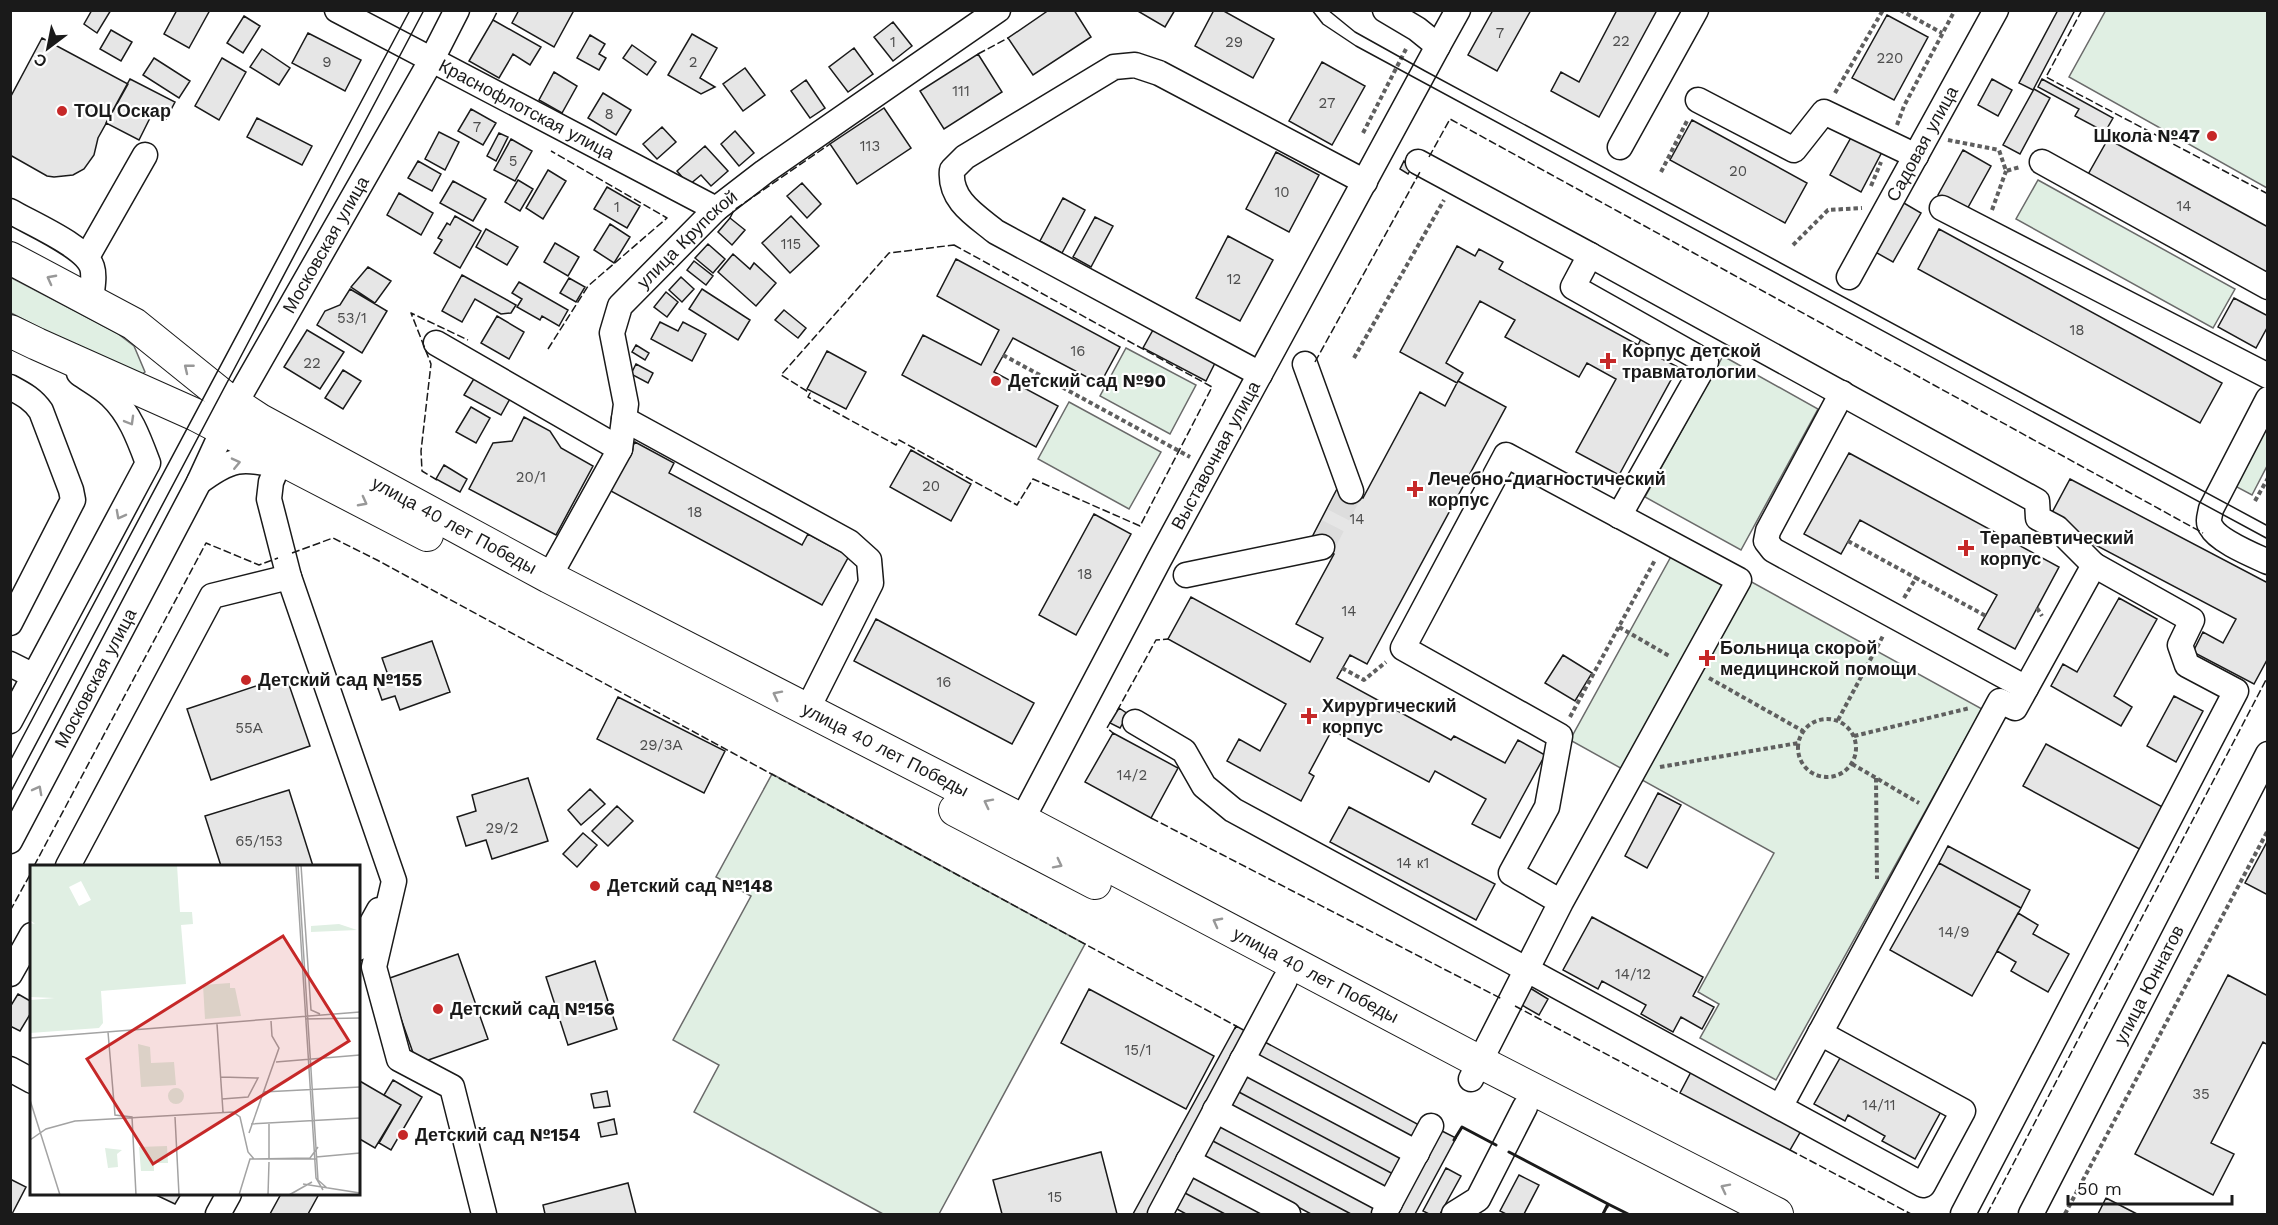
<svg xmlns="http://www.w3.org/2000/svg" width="2278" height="1225" font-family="'Work Sans',sans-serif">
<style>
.green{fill:#e0efe3;stroke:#6a6a6a;stroke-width:1.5}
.building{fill:#e6e6e6;stroke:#1a1a1a;stroke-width:1.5}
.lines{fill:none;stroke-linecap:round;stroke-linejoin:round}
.minor-tunnel{stroke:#ddd;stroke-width:24;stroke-dasharray:24 12;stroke-linecap:butt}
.minor-casing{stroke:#1a1a1a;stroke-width:27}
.major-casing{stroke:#1a1a1a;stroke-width:34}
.path{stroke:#5f5f5f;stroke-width:4;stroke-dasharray:4.5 3;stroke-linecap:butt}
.minor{stroke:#fff;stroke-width:24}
.major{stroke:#fff;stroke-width:32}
.tram{stroke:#1a1a1a;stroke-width:1.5}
.fence{stroke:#1a1a1a;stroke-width:1.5;stroke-dasharray:8 3;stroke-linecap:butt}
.wall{stroke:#1a1a1a;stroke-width:3}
.oneway{stroke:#989898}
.poi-dot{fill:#c62828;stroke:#fff;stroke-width:2}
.labels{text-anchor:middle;stroke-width:4.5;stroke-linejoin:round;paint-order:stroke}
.number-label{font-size:15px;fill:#4d4d4d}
.street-label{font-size:18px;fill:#1a1a1a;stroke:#fff}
.poi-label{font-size:18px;font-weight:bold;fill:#1a1a1a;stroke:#fff;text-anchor:start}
.inset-road{fill:none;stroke:#a3a3a3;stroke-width:1.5}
.view{fill:#c62828;fill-opacity:0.15;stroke:#c62828;stroke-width:3}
.inset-edge{fill:none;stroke:#1a1a1a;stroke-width:3}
</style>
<rect width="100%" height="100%" fill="#fff"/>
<path class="green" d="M2106,10L2267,11V188L2069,77Z
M2038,180L2235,289L2213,328L2016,219Z
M10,277L117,333L134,346L145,372L136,378L11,313Z
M1126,348L1196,385L1170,434L1100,396Z
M1723,356L1818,409L1741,550L1645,497Z
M1069,402L1161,452L1129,509L1038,459Z
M2267,425V466L2252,495L2235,486Z
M1679,542L1982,709L1776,1080L1700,1038L1719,1004L1698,992L1774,853L1570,740Z
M772,774L1085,944L939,1214H883L694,1112L719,1065L673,1040L751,896L716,877Z"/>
<path class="building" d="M92,10H111L97,33L84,24Z
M177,10H210L189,48L164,34Z
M519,10H570L573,12L554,47L512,23Z
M1049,10H1074L1091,37L1033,75L1008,38Z
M1136,10H1175L1165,27Z
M1214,10H1222L1274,39L1253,78L1195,46Z
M1493,10H1531L1497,71L1468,55Z
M1617,10H1657L1599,117L1551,91L1561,72L1579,82Z
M2058,10H2075L2033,90L2019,83Z
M1887,15L1928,37L1894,100L1852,78Z
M244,16L260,26L243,53L227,43Z
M493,20L541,47L530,65L513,54L499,78L469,61Z
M893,22L912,46L893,61L874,37Z
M111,30L132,42L121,61L100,49Z
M308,33L361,60L345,91L292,63Z
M692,34L717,48L700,78L715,87L701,94L668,75Z
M590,35L605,44L599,54L606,58L599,70L577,58Z
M42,38L128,84L98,138L94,155L84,169L73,175L54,177L47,176L10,155V98Z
M632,45L656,62L647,75L623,58Z
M854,48L873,74L848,92L829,67Z
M262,49L290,68L279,85L250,67Z
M978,54L1002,92L944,129L920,91Z
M154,58L190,81L179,98L143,75Z
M222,58L246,72L219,120L195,106Z
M1322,62L1365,86L1332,145L1289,121Z
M745,68L765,95L743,111L723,84Z
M554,72L577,86L562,113L539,100Z
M130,79L175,102L166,119L153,112L139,140L106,123Z
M1992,79L2012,90L1998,116L1978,105Z
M2042,79L2113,118L2105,132L2075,116L2079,109L2038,87Z
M806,80L825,108L810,118L791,91Z
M2034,89L2050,98L2020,154L2003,145Z
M603,93L631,110L616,135L588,118Z
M884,108L911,148L857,184L830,144Z
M471,109L496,123L483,145L458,131Z
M257,118L312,146L302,165L247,137Z
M1692,120L1807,183L1785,223L1670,160Z
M662,127L676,142L657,159L643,144Z
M735,131L754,153L739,166L721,144Z
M439,132L459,142L445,170L425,159Z
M499,133L508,137L496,161L487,156Z
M1853,134L1883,150L1861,192L1830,175Z
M511,139L532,151L515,181L494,170Z
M2108,139L2268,227V277L2086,178Z
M705,146L728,171L711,186L701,175L689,185L677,171Z
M1963,150L1991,166L1966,211L1938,195Z
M1276,152L1319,175L1289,232L1246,209Z
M418,161L441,174L432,191L408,178Z
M1404,161L1412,167L1408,174L1400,169Z
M548,170L566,181L543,219L526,208Z
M518,180L533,189L520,211L505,202Z
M453,181L486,199L473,221L440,203Z
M802,183L821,204L807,218L787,196Z
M607,187L640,206L627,228L594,209Z
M399,193L433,213L421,235L387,215Z
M1063,198L1085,210L1062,253L1040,241Z
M1897,199L1921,213L1893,262L1870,249Z
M455,216L481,231L460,268L434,253L442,240L438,238L447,223L450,225Z
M791,216L819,246L790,273L762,243Z
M1095,217L1113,226L1091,267L1073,257Z
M730,218L745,230L732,245L718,232Z
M610,224L630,237L614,263L594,250Z
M486,229L518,247L507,265L476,247Z
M1939,229L2222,383L2200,423L1918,269Z
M1228,236L1273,260L1240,321L1196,298Z
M555,243L579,257L568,276L544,262Z
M708,244L725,259L713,273L695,258Z
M1457,246L1475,256L1479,249L1503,262L1499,269L1638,345L1642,337L1666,351L1662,359L1678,367L1619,475L1576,452L1616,379L1587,363L1579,377L1505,337L1515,320L1480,301L1446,363L1463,373L1457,383L1400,352Z
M733,254L750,269L754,263L776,283L756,306L718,272Z
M956,259L1120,347L1100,384L1013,338L994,372L1058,406L1036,447L902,375L923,335L981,365L999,330L937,296Z
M694,261L713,276L706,285L687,270Z
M368,267L391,281L375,303L351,287Z
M462,275L516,305L511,313L501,314L475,299L462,322L442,311Z
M681,277L694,289L682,302L669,290Z
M569,278L585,287L576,302L560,293Z
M519,282L568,310L559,326L542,316L540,320L517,307L522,299L512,293Z
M350,289L387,311L362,353L317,325L325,311L340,305Z
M702,289L750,320L738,340L689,309Z
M666,292L678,302L667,317L654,307Z
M2234,298L2268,316V326L2256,348L2218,327Z
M784,310L806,328L798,338L775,320Z
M497,316L524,332L509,359L481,343Z
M660,322L678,331L683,322L706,334L692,361L651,339Z
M307,330L344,352L320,389L284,367Z
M1153,330L1215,363L1206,381L1143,348Z
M636,345L649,353L645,360L632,352Z
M827,351L866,372L846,409L807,389Z
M636,364L653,373L648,383L631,374Z
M343,370L361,381L343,409L325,398Z
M475,377L511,397L501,415L464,395Z
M1458,381L1506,407L1367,664L1350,655L1337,678L1451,740L1454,736L1505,763L1518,740L1545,755L1500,838L1472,824L1486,799L1435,771L1429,782L1332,730L1309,773L1314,776L1301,801L1227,761L1239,739L1260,751L1286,704L1168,639L1191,597L1310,662L1323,638L1296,624L1334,554L1310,541L1339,485L1363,498L1420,392L1445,406Z
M471,407L490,418L476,443L456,432Z
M524,417L550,431L561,448L593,466L556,535L469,489L493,443L512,441Z
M635,442L674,463L669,473L802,545L808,534L849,556L822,605L609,490Z
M911,450L971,484L951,521L890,487Z
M1849,453L2059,567L2015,649L1978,629L1997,595L1860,520L1841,554L1804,534Z
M444,465L467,479L460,492L436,479Z
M2070,479L2268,583V658L2254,684L2193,652L2203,632L2223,643L2236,619L2048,520Z
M1094,514L1131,534L1076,635L1039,615Z
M2119,598L2157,619L2114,696L2132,707L2121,726L2051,686L2063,664L2077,672Z
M876,619L1034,703L1012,744L854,661Z
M432,641L450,692L400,710L395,696L382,700L376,683L389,678L382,658Z
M1563,655L1592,673L1575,701L1545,683Z
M286,676L310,746L211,780L187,709Z
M2174,696L2203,711L2176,762L2147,746Z
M618,697L725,751L704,793L597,739Z
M1119,708L1128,714L1120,728L1110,723Z
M1113,733L1178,768L1151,818L1085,782Z
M2046,744L2168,810L2145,852L2023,786Z
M528,778L548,841L492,859L486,840L466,846L457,817L476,811L472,795Z
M590,789L605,804L581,825L568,810Z
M289,790L313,866H221L205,816Z
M1658,793L1681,805L1647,868L1625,856Z
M617,806L633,821L608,846L592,831Z
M1349,807L1495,884L1476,920L1330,842Z
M583,833L597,845L577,867L563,854Z
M2268,840V895L2245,883Z
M1948,846L2030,890L2021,908L1939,863Z
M1939,863L2021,908L1972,996L1890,950Z
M2018,913L2038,925L2033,934L2069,954L2048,992L2011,971L2016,962L1997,951Z
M1592,917L1703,977L1693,996L1714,1007L1702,1029L1681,1017L1673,1032L1641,1014L1646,1005L1602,981L1598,989L1563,970Z
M458,954L488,1039L417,1064L387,979Z
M595,961L617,1029L568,1045L546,977Z
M2228,975L2268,996V1045L2263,1042L2211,1143L2234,1154L2213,1195L2135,1154Z
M1530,988L1548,999L1539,1015L1520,1004Z
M1089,989L1214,1056L1186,1109L1061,1043Z
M18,994L32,1002V1011L20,1031L10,1026V1007Z
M1236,1026L1251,1034L1151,1214H1133Z
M1263,1041L1421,1126L1413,1141L1255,1057Z
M1844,1051L1944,1106L1915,1159L1882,1141L1885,1136L1848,1115L1845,1121L1814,1104Z
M1692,1070L1802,1129L1790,1150L1680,1093Z
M1246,1075L1404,1159L1395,1175L1237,1091Z
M358,1080L401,1105L375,1148L358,1138Z
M393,1080L422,1097L391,1150L379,1143L401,1105L384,1095Z
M607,1091L610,1106L594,1108L591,1094Z
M1237,1091L1395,1175L1387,1191L1229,1107Z
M614,1119L617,1134L601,1137L598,1123Z
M1219,1124L1377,1209L1374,1214H1351L1211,1140Z
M1440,1130L1456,1138L1415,1214H1394Z
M1211,1140L1351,1214H1311L1202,1156Z
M1101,1152L1117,1214H1002L993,1180Z
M1446,1168L1461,1176L1440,1214H1429L1423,1211Z
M1519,1175L1539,1185L1524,1214H1506L1500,1211Z
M1192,1176L1263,1214H1225L1183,1192Z
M10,1179L26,1187L12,1214L10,1213Z
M628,1183L636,1214H545L543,1205Z
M1183,1192L1225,1214H1186L1175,1208Z
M154,1194H181L175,1204Z
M281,1194H319L308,1214H270Z
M2106,1198L2137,1214H2098Z"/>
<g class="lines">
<path class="minor-tunnel" d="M1322,547L1351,491"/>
<defs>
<g id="minor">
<path id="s1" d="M337,10L716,209"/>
<path d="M1438,46L1458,10"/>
<path d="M1698,100L1794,150L1824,112L1916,156"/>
<path d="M1620,147L1696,10"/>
<path d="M1418,162L1590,255"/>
<path d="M2042,162L2268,287"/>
<path d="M1942,208L2268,376"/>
<path d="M10,211C30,223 85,246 92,267C95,276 92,290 91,300"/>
<path d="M87,257L145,155"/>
<path id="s2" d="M1849,277L1996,10"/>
<path d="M436,343L620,449"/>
<path d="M1305,364L1351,491"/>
<path d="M1260,374L996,232C975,215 949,200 952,170L965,157L1114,67L1135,65L1159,73L1365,182"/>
<path d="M10,387C23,394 33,399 41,411L71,490L73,500L10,623"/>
<path d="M1842,393L1768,531L1766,541L1773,550L2026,688"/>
<path d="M2268,399L2211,509C2210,515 2207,522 2211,527C2218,541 2253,555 2268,562"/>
<path d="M624,419L849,542L869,560L871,583L807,710"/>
<path d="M278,465L271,482L269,499L289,577"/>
<path d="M199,482C231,458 242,457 280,466"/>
<path d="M1619,516L1706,362L1573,287L1590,255L2037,501L2038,518L2057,528L2094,565L2015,708L2000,701L1780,1107"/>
<path d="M1186,575L1322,547"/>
<path id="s3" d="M549,577L620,449L626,404L612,333L620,306L716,209L764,172L998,10"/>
<path d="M10,664L34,676"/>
<path d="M10,721L148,463C139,439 130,414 111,396C102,387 90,381 79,373"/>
<path d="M1135,722L1184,751L1204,786L1233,810L1923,1185L1963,1111L1820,1033"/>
<path id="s4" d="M1014,835L1159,560L1438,46L1417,29L1385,10"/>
<path id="s5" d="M10,841L199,482L235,404L432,59L457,10"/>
<path d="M68,866L212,596L289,577L394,881L374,967L399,1059L452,1087L484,1214"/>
<path d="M358,948L379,910"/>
<path d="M10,974L32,935"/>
<path d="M1242,1060L1417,1153"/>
<path d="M10,1069L32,1081"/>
<path d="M1471,1079L1561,902L1739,580L1506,455L1403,648L1560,736L1547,807L1511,873L1561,902"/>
<path d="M1215,1110L1390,1203"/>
<path d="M1188,1161L1288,1214"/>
<path d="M218,1214L229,1194"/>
<path d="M1160,1214L1285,980"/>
<path d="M1384,1214L1431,1126"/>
<path d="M1454,1214L1478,1199L1525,1107"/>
<path d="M1963,1214L2236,691L2187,665L2180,645L2192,620L2094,565"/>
<path id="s6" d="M2031,1214L2268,754"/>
</g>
<g id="major">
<path id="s7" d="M10,258L134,324L222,395L260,420L549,577L1022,820L1480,1062L1777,1214"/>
<path d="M10,331L37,344L196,415L427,535"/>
<path d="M955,810L1095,883"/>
</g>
</defs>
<use href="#minor" class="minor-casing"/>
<use href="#major" class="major-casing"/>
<path class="path" d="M1900,10L1942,33
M1835,93L1883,10
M1897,125L1904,106L1955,10
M1363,133L1406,49
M1948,140L1999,150L2006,171L2020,167
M1661,172L1688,119
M1871,186L1881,162
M1992,210L2006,171
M1793,245L1828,210L1862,208
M1003,355L1190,457
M1354,358L1444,200
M2255,501L2268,478
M1848,541L1916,578
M1904,598L1916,578L1986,616
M2037,608L2042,616
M1619,627L1671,657
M1342,668L1364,680L1386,662
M1709,678L1803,731
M1570,717L1655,560
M1798 748a29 29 0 1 1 58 0a29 29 0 1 1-58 0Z
M1838,720L1884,634
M1854,736L1970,708
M1852,764L1919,803
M1660,767L1798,743
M1876,778L1877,879
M2065,1214L2268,830"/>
<use href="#minor" class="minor"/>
<use href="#major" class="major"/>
<path class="tram" d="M1312,10L1323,24L1356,46L2268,539
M1328,10L1355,32L1425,71L2268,526
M10,761L410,10
M10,793L424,10"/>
<path class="fence" d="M2082,10L2046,77L2268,194
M493,20L498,10
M978,54L1008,38
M1429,157L1450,119L2203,533
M730,218L734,210L830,144
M954,245L1212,387L1140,526L1033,479L1017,505L899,440L896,445L808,397L810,393L781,375L889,253Z
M548,349L588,286L667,218L551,151
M1315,362L1421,170
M437,480L422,471L421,451L431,364L411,313L468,340
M292,553L333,538L377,560L1236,1026L1235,1029
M1117,711L1156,640L1168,639
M1111,721L1107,728L1113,733
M1151,818L1502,999
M34,866L206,543L259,565L278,558
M10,911L32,871
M1515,1006L1680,1093
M1790,1150L1911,1214
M1987,1214L2268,676"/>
<path class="wall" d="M1454,1140L1462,1127L1496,1145
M1509,1152L1608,1204L1603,1214
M1607,1207L1608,1204L1628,1214"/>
</g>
<defs><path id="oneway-chevron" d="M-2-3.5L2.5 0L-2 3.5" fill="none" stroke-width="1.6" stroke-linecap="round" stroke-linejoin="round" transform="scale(1.5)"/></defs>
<g class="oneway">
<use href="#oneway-chevron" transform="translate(51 279) rotate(-152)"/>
<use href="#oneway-chevron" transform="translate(188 368) rotate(-141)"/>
<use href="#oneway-chevron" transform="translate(130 421) rotate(60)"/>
<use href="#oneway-chevron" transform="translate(236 463) rotate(-13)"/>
<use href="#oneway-chevron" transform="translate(363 502) rotate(28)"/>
<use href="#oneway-chevron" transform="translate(120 515) rotate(118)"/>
<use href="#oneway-chevron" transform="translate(777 695) rotate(-153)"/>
<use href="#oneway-chevron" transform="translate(38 790) rotate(-62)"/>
<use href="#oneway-chevron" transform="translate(988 803) rotate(-153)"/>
<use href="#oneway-chevron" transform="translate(1058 864) rotate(27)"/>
<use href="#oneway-chevron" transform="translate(1217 922) rotate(-152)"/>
<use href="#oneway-chevron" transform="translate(1725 1188) rotate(-153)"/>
</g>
<g class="poi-dot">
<circle cx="62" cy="111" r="6"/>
<circle cx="2212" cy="136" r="6"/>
<path d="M1605 352h6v6h6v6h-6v6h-6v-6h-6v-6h6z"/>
<circle cx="996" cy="381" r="6"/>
<path d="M1412 480h6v6h6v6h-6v6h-6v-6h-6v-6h6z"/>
<path d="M1963 539h6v6h6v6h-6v6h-6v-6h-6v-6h6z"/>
<path d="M1704 649h6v6h6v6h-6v6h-6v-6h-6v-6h6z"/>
<circle cx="246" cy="680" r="6"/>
<path d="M1306 707h6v6h6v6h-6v6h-6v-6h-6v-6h6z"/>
<circle cx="595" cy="886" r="6"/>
<circle cx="438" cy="1009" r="6"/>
<circle cx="403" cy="1135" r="6"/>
</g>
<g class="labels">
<g class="number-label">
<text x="1500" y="38">7</text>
<text x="1621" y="46">22</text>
<text x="893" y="47">1</text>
<text x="1234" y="47">29</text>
<text x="1890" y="63">220</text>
<text x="327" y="67">9</text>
<text x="693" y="67">2</text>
<text x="961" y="96">111</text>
<text x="1327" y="108">27</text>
<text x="609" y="119">8</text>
<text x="477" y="132">7</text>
<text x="870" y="151">113</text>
<text x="513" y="166">5</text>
<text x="1738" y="176">20</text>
<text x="1282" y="197">10</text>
<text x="2184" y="211">14</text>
<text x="617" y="212">1</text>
<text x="791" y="249">115</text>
<text x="1234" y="284">12</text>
<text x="352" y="323">53/1</text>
<text x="2077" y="335">18</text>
<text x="1078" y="356">16</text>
<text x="312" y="368">22</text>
<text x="531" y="482">20/1</text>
<text x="931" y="491">20</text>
<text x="695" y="517">18</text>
<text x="1357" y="524">14</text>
<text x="1085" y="579">18</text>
<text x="1349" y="616">14</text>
<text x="944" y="687">16</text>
<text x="249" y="733">55А</text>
<text x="661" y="750">29/3А</text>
<text x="1132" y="780">14/2</text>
<text x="502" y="833">29/2</text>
<text x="259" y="846">65/153</text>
<text x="1413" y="868">14 к1</text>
<text x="1954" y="937">14/9</text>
<text x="1633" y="979">14/12</text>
<text x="1138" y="1055">15/1</text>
<text x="2201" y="1099">35</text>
<text x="1879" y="1110">14/11</text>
<text x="1055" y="1202">15</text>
</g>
<g class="street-label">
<text dy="6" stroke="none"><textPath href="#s1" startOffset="214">Краснофлотская улица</textPath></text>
<text dy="6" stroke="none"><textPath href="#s2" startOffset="152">Садовая улица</textPath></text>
<text dy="6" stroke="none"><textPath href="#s3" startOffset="387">улица Крупской</textPath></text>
<text dy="6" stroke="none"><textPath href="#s5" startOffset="675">Московская улица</textPath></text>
<text dy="6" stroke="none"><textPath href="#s4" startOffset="430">Выставочная улица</textPath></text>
<text dy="6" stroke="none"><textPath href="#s7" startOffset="520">улица 40 лет Победы</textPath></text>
<text dy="6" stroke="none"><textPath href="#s5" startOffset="184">Московская улица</textPath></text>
<text dy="6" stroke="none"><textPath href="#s7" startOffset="1006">улица 40 лет Победы</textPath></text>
<text dy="6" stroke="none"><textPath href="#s7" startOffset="1492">улица 40 лет Победы</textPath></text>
<text dy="6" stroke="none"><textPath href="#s6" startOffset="258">улица Юннатов</textPath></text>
</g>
<g class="poi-label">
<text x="74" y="117">ТОЦ Оскар</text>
<text x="2200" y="142" text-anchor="end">Школа №47</text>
<text x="1622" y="357">Корпус детской<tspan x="1622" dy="21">травматологии</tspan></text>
<text x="1008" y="387">Детский сад №90</text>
<text x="1428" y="485">Лечебно-диагностический<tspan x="1428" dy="21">корпус</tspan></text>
<text x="1980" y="544">Терапевтический<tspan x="1980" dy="21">корпус</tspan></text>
<text x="1720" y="654">Больница скорой<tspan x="1720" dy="21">медицинской помощи</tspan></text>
<text x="258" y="686">Детский сад №155</text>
<text x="1322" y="712">Хирургический<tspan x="1322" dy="21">корпус</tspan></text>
<text x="607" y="892">Детский сад №148</text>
<text x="450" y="1015">Детский сад №156</text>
<text x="415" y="1141">Детский сад №154</text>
</g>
</g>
<g transform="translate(30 865)">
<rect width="330" height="330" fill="#fff"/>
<path d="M0,0H147L150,47H162L163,59L151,60L156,119L71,126L73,158L69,163L0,168V135L25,133L0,132V58L5,59L0,55ZM51,16L61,35L49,41L39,22ZM309,59L327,65L281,67V61ZM200,118V123H205L211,151L175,154L173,120ZM108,179L120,182L121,198L144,197L146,220L111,222ZM138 231a8 8 0 1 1 16 0a8 8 0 1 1-16 0ZM137,281L138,298H124V306H111L109,282ZM75,283L92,285L87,289L88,302L78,303Z" fill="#e0efe3" fill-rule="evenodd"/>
<path class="inset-road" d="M266,0L286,313L293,325M268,0L288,315L297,323M271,0L281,145L290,149M275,154L330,153M187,159L193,247M78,167L85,250L102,252L106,330M0,173L330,147M246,197L330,190M191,212L228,213L218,232L192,234M233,227L330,222M0,235L30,330M145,252L149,330M221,259L330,253M219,268L249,183L242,171L241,156M0,275L16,264L45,256L203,247L210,252L218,287L224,294L280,293L288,282M286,292L330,288M239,293V259M273,319L330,328M209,330L220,294H286M238,330L239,297M259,330L282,317"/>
<path class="view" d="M253,71L319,176L123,299L57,194Z"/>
<rect width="330" height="330" class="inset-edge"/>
</g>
<rect width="2278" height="1225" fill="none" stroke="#1a1a1a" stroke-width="24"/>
<g transform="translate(48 48) rotate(212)" stroke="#ffffff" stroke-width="4.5" paint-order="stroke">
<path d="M0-4.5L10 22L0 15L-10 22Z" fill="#1a1a1a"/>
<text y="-9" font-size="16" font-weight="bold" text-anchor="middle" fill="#1a1a1a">С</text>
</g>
<path d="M2068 1195v9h164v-9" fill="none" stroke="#1a1a1a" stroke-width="3"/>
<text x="2077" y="1195" font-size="18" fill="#1a1a1a" stroke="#ffffff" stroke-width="4.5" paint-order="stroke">50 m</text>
</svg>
